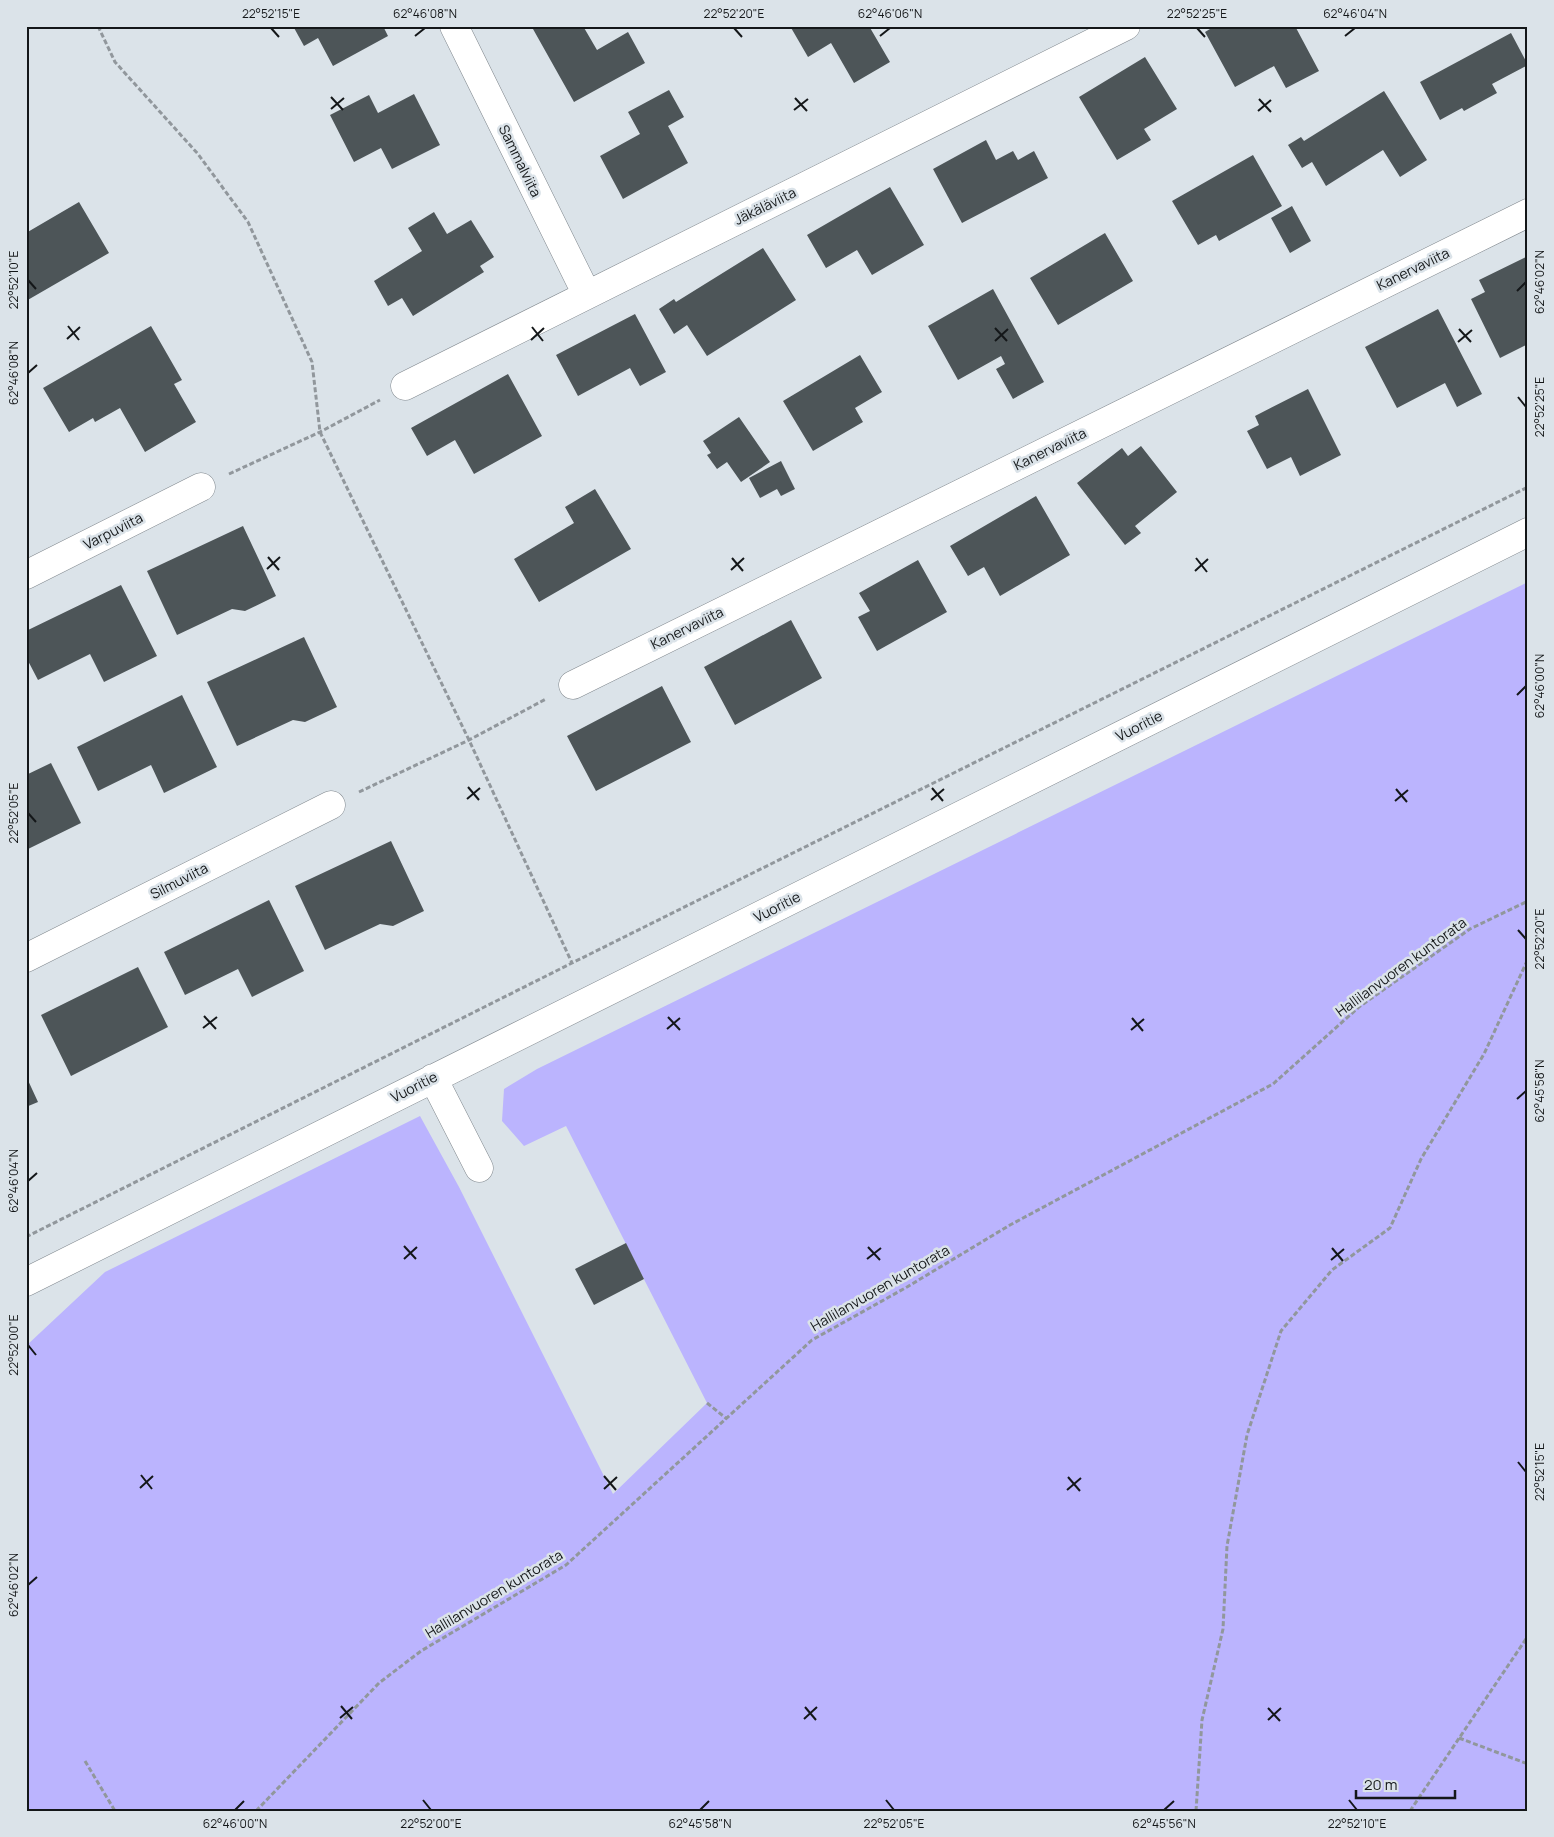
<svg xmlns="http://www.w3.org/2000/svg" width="1554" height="1837" font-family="Manrope,sans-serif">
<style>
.green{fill:#bbb4fe}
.building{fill:#4d5558}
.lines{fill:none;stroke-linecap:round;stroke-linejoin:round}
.minor-casing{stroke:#81888e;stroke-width:29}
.path{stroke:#91979c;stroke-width:3;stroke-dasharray:5 2.5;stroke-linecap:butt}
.minor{stroke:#fff;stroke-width:28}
.ticks{fill:none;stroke:#141719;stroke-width:2}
.labels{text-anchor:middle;stroke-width:5;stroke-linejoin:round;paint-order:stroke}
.street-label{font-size:14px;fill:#141719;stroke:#dbe3e9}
.neatline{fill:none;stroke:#141719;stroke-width:2}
.ticks-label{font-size:12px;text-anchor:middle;fill:#141719}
</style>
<rect width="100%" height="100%" fill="#dbe3e9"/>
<path class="green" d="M1528,582V1811H26V1346L105,1272L420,1116L459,1187L613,1494L707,1403L566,1126L524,1146L502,1121L504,1089L537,1069Z"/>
<path class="building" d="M293,26H383L388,36L333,66L318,38L304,46Z
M539,26H583L597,50L628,32L645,63L574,102L533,29Z
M790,26H869L890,62L854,83L831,43L808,57Z
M1215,26H1295L1319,71L1286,88L1274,66L1235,87L1205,32Z
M1511,33L1528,65L1492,84L1497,93L1464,111L1462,108L1440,120L1420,82Z
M1145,57L1177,109L1144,129L1151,140L1117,160L1079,97Z
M669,90L684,117L668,126L688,163L623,199L600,156L640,134L628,112Z
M1384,91L1427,160L1400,177L1383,150L1326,186L1312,162L1302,168L1288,145L1301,137L1304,141Z
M414,94L440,145L392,169L381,148L354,162L330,115L369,95L378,113Z
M986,140L996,160L1013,151L1018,160L1034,151L1048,178L962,223L933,169Z
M1253,155L1282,206L1219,241L1216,235L1198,245L1172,201Z
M890,187L924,245L872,275L857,250L826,268L807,235Z
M79,202L109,253L26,301V233Z
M1292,206L1311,241L1290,253L1271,218Z
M434,212L447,234L471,220L494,257L480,266L484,272L413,316L402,298L388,306L374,281L422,251L408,228Z
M1105,233L1133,281L1058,325L1030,278Z
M763,248L796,300L707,356L687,325L674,334L659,309L674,299L676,302Z
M1528,256V344L1500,358L1471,299L1485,292L1479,280Z
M993,289L1044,382L1013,399L996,369L1005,364L1001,356L958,380L928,326Z
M1438,309L1482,394L1457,407L1445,383L1397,408L1365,347Z
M635,314L666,372L640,386L630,368L578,396L556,355Z
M151,326L182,380L174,384L196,422L145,452L120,408L95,422L93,418L69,432L43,388Z
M860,355L882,392L855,408L863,422L813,451L783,401Z
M508,374L542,436L474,474L455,440L427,456L411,428Z
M1308,389L1341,455L1300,476L1291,457L1267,469L1247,431L1259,425L1255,416Z
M739,417L770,462L741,482L727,462L717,469L707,455L711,453L703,441Z
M1141,446L1177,492L1135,526L1141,533L1125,545L1077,483L1122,448L1128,456Z
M781,461L795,489L781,496L777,489L760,498L749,478Z
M595,489L631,549L539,602L514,559L574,523L565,507Z
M1036,496L1070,555L1000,596L984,567L968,576L950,546Z
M243,526L276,596L245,611L232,609L177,635L147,571Z
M918,560L947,612L877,651L858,617L870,611L859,593Z
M121,585L157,656L104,682L90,654L38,680L26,657V631Z
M791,620L822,678L735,725L704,667Z
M304,637L337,707L305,722L293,720L237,746L207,682Z
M662,686L691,742L596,791L567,736Z
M182,695L217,767L164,793L151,765L98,791L77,747Z
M51,763L81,823L26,850V775Z
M391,841L424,911L393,926L380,924L325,950L295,886Z
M269,900L304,971L252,997L238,969L185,995L164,952Z
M138,967L168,1027L71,1076L41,1015Z
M26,1076L38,1102L26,1107Z
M626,1243L644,1279L594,1305L575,1269Z"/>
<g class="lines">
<defs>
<path id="minor" d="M454,26L587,295
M405,386L1126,26
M26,575L201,487
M573,685L1528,213
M26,958L331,805
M433,1078L479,1168
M26,1282L1528,532"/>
</defs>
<use href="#minor" class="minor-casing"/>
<path class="path" d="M98,26L115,62L198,154L248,222L312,362L320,432L469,740L572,963
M229,474L320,432L380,400
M359,792L469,740L546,699
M26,1237L572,963L1528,487
M707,1403L727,1419
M1459,1738L1528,1764
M85,1761L115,1811
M256,1811L379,1683L421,1651L566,1565L812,1340L907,1287L1010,1225L1273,1084L1359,1007L1470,929L1528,901
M1196,1811L1202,1720L1223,1629L1227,1546L1247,1435L1281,1331L1332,1270L1390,1228L1421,1159L1484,1054L1528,959
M1410,1811L1528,1636"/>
<use href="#minor" class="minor"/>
</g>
<path class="ticks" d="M271,28L279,37M734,28L742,37M1197,28L1205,37M415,36L425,28M880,36L890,28M1345,36L1355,28M331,97L343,110M795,98L807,111M1259,99L1271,112M331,109L344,98M794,110L808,99M1258,111L1271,100M28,280L36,289M1517,291L1526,282M68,326L79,340M532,327L543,341M995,328L1007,341M1459,329L1471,342M67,339L80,327M531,340L544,328M995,341L1008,329M1458,342L1472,330M28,373L37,365M1518,397L1526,407M268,557L279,570M732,558L743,571M1196,558L1207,572M267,569L280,557M731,570L744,558M1195,571L1208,559M1517,695L1526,686M468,787L479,800M932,788L943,801M1396,789L1407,802M467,799L480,788M931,800L944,789M1395,801L1408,790M28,813L36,822M1518,930L1526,939M204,1016L216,1029M668,1017L680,1030M1132,1018L1143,1031M203,1028L217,1017M667,1029L680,1018M1131,1030L1144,1019M1517,1099L1526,1091M28,1181L37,1173M404,1246L416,1259M868,1247L880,1260M1332,1248L1343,1261M404,1259L417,1247M867,1259L881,1248M1331,1260L1344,1249M28,1345L36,1355M1518,1462L1526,1472M141,1475L152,1489M604,1476L616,1490M1068,1477L1080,1491M140,1488L153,1476M604,1489L617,1477M1067,1490L1081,1478M28,1585L37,1577M341,1706L352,1719M805,1707L816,1720M1268,1708L1280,1721M340,1718L353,1707M804,1719L817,1707M1268,1720L1281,1708M423,1800L431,1810M886,1800L894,1810M1349,1800L1357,1810M235,1810L244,1801M700,1810L709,1801M1164,1810L1174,1801"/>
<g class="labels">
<g class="street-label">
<text transform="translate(520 161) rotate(64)" y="5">Sammalviita</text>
<text transform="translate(765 206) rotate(-26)" y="5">Jäkäläviita</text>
<text transform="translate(1413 269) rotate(-26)" y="5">Kanervaviita</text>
<text transform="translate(1050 449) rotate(-26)" y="5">Kanervaviita</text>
<text transform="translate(113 531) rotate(-27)" y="5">Varpuviita</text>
<text transform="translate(687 628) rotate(-26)" y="5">Kanervaviita</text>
<text transform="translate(1139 726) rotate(-27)" y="5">Vuoritie</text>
<text transform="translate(179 881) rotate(-27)" y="5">Silmuviita</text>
<text transform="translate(777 907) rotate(-27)" y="5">Vuoritie</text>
<text transform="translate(1401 967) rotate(-36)" y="5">Hallilanvuoren kuntorata</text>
<text transform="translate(414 1087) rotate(-27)" y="5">Vuoritie</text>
<text transform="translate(880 1288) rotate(-30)" y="5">Hallilanvuoren kuntorata</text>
<text transform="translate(494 1594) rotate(-31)" y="5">Hallilanvuoren kuntorata</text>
</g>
</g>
<rect width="1554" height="1837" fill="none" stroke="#dbe3e9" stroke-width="55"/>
<path d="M1356 1790v8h99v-8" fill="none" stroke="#141719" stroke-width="2.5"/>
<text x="1364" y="1790" font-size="15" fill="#141719" stroke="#dbe3e9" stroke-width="4" paint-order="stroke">20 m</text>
<rect x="28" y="28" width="1498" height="1782" class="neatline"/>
<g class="ticks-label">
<text x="271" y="18">22°52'15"E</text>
<text x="425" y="18">62°46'08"N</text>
<text x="734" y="18">22°52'20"E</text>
<text x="890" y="18">62°46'06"N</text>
<text x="1197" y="18">22°52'25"E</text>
<text x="1355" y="18">62°46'04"N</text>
<text transform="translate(14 280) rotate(-90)" y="4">22°52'10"E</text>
<text transform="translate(1540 282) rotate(-90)" y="4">62°46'02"N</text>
<text transform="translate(14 373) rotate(-90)" y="4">62°46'08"N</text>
<text transform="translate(1540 407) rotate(-90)" y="4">22°52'25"E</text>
<text transform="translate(1540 686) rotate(-90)" y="4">62°46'00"N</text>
<text transform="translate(14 813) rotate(-90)" y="4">22°52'05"E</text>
<text transform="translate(1540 939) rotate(-90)" y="4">22°52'20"E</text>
<text transform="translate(1540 1091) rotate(-90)" y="4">62°45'58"N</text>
<text transform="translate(14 1181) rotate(-90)" y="4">62°46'04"N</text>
<text transform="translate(14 1345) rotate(-90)" y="4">22°52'00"E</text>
<text transform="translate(1540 1472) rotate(-90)" y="4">22°52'15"E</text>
<text transform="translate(14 1585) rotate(-90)" y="4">62°46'02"N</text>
<text x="235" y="1828">62°46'00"N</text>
<text x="431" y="1828">22°52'00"E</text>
<text x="700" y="1828">62°45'58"N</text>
<text x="894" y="1828">22°52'05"E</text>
<text x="1164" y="1828">62°45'56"N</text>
<text x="1357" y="1828">22°52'10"E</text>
</g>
</svg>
